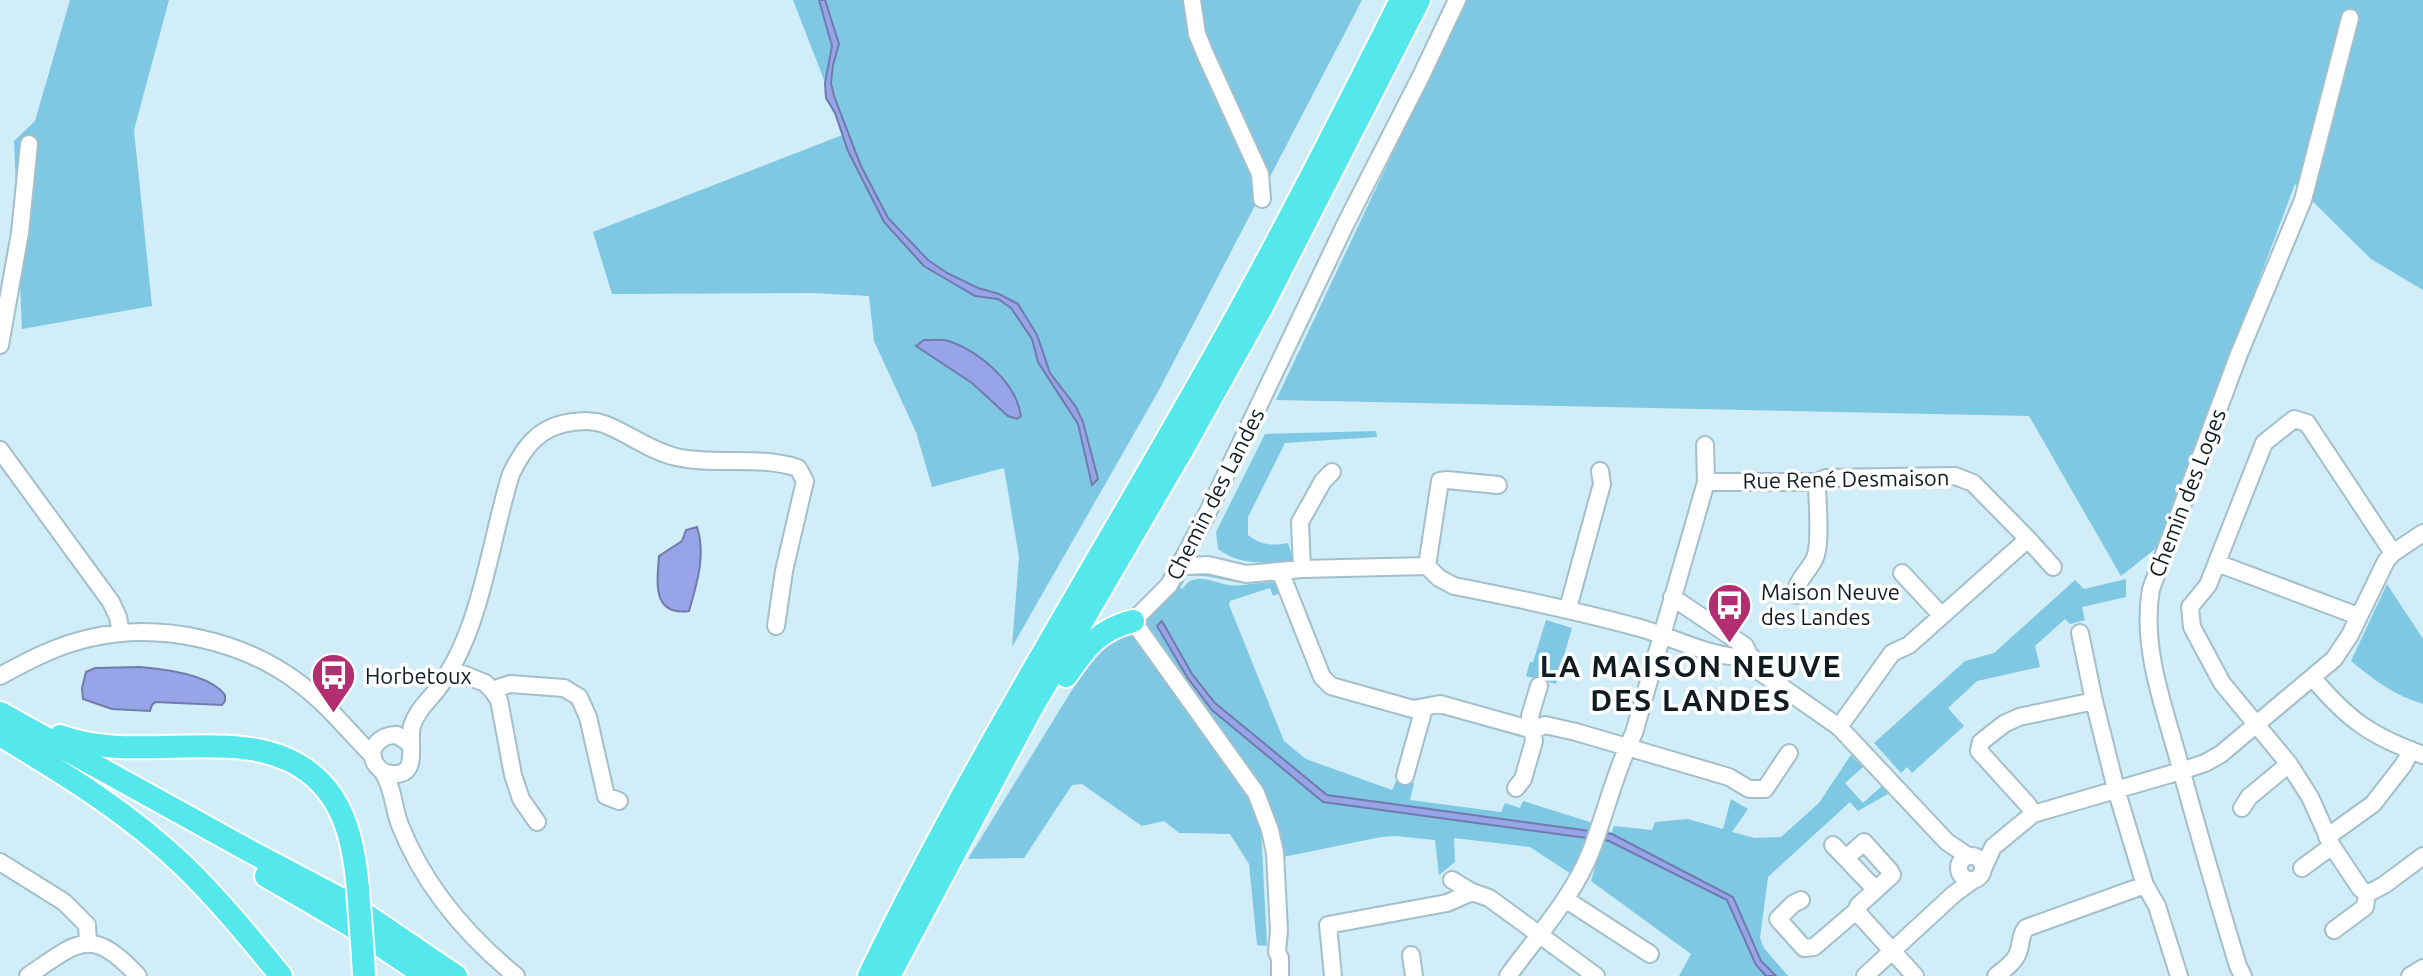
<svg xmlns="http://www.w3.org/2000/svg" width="2423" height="976" font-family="Ubuntu,sans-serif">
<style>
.green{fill:#7fc8e4}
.water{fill:#98a4e8;stroke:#707bac;stroke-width:2}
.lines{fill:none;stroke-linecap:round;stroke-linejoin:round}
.minor-casing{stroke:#a3bfca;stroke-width:20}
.highway-casing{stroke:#fff;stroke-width:26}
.minor{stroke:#fff;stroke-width:16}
.highway{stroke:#54e8ec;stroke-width:22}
.highway-bridge-casing{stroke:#fff;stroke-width:26;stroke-linecap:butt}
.highway-bridge{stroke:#54e8ec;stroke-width:22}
.labels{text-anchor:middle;stroke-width:7;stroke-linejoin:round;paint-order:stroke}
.street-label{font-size:22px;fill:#111c20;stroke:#fff}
.poi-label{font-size:22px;fill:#111c20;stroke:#fff;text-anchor:start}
.district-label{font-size:30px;font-weight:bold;letter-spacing:2px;fill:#111c20;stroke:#fff}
</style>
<rect width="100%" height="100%" fill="#d0edf8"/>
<path class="green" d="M70,0H169L134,130L152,306L22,329L14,141L35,121Z
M793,0H1362L1159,390L1012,647L1019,557L1004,468L932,487L916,432L874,341L869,296L813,293L612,294L593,232L845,134Z
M1465,0H2423V290L2371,259L2295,184L2159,546L2121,576L2029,416L1276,400Z
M1376,431L1377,437L1285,443L1248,517V535C1261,545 1272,546 1288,543L1294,561C1265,562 1242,567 1218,549L1216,532L1265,434Z
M1195,569L1244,578L1245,583C1226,582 1206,573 1187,576L1180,588L1182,589C1187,583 1189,580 1197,579C1207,578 1214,582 1224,584C1242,589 1259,580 1277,583L1282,592L1273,596L1270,588L1230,601L1229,605L1284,741L1306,759L1392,790L1397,779L1414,783L1410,800L1501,812L1505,803L1520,808L1523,801L1593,823L1582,854L1571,874L1530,847L1454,838L1455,862L1439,875L1435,840L1395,836L1381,837L1283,857L1273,817L1144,627L1145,617L1183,573Z
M2126,579V597L2082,607L2085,620L2070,624L2065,619L2035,646L2040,667L1977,681L1948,708L1964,726L1912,773L1907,767L1901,773L1874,743L1965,661L1994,653L2075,580L2084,589Z
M2387,584L2423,639V704C2395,696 2373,679 2351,661Z
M1546,620L1572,628L1556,684L1526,676L1530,662H1533Z
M1124,631L1137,636L1203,735L1248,796L1261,828L1267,946L1257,945L1249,864L1230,834L1179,833L1164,821L1142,826L1082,784L1072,785L1024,858L968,859L1080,677L1110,638Z
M1851,755L1863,767L1845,783L1863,803L1882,786L1888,794L1858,811L1850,802L1768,877L1760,938L1764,948L1788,976H1679L1691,954L1591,881L1606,831L1612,832L1614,826L1652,830L1655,822L1688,819L1723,829L1731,799L1748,809L1732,832L1755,838L1781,837L1819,803Z"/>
<path class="water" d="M819,0H825L839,44L833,65L831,83L834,96L861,166L888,218L928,260L947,273L978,288L999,294L1018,304L1037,335L1050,373L1076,407L1083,422L1098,479L1092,485L1078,424L1038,362L1032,339L1011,308L998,299L975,296L924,266L884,222L848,151L835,113L826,98L825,83L832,46Z
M924,340C932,340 942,339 949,341C980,352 1016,382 1021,416L1017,419L1008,416L972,383L916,346Z
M697,527C706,555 697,583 689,611C652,616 657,583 659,556L682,541L686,530Z
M1162,621L1192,674L1215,703L1327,795L1612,834L1733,897L1761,961L1776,976H1766L1756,965L1727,900L1609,841L1323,802L1212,710L1187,677L1157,626Z
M140,667C164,669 210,674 225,695V701L222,705L155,702L152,705L150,711L112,709L83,699L82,688L86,672L95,668Z"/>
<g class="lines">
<defs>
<path id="minor" d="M1192,0L1197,34L1206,56L1260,174L1262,199
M0,345L20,233L29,144
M0,450L111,602L118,617L121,633
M1706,482H1817L1826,478L1955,476L1973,483L2028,539L1909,645L1892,653L1839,727
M2028,539L2053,567
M2393,553L2307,423L2294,419L2264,443L2208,585L2190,607L2192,627L2222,683L2289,764L2310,797L2332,846L2360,888L2367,894L2384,885L2423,856
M1181,563L1187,566L1208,565L1246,574L1302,569L1427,566L1439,578L1454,586C1516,598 1578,611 1640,628C1676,638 1715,660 1752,657
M2217,563L2358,616
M1427,566L1440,481L1447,480L1498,485
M1302,569L1300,522L1323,481L1332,472
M1280,571L1322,677L1331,686L1413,709L1440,704L1533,730L1545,725L1576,732L1729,777L1749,789H1765L1789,753
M1902,573L1942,616
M1796,595C1795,580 1812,569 1816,555C1821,537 1817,501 1817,482
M1672,597L1745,646L1756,669L1839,727L1947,842L1968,856
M1568,608L1602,484L1600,471
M2080,633L2094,701
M450,669L485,683L492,690L510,684L564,688L579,697L588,717L606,796L619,801
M0,676C29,660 58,645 90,638C160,622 242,640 299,683C327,704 349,732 373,756
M2313,678C2348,720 2371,736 2423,755
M492,690L499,700L513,775L521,799L537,822
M410,744L397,735C381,734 364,750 377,766C381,771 386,774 393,774C421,775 407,742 412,726C416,712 427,702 436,691C482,631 489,544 511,474C525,445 540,426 573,422C584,421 593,420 604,424C628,433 650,451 676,457C717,466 758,455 798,468L805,481L784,571L776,626
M383,772C394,790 393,807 400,825C424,886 466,935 516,976
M1405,776L1424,708
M1516,788L1523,779L1534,741L1530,716L1539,686
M2242,808L2249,797L2289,764
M2033,814L2028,805L1979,751L1981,742L2004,724L2019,717L2094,701L2116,789L2145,885L2157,906L2179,976
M2327,837L2373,804L2404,764L2411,750
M1833,845L1876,890
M1959 868a12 12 0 1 1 24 0a12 12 0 1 1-24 0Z
M1846,858L1864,842L1890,871L1892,875L1858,906L1856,911L1915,976
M0,862L64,902L87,925L88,943
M2302,868L2332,846
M1983,869L1993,847L2033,814L2181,771L2205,763L2221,754L2334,659L2350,635L2386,561L2393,553L2423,533
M1452,880L1472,892
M1565,899L1650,954
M1801,900L1793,904L1778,919L1804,948L1814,947L1856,911
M2334,930L2365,907L2367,894
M1411,955L1414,976
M28,976C77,942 91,925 138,976
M1280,976V958L1277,952L1279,931L1275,853L1270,830L1256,793L1133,621L1169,585L1206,516L1345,225L1421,76L1457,0
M1333,976L1328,925L1447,903L1472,892L1489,898L1596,976
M1508,976C1537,936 1573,897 1591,851C1606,812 1615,771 1634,733L1706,482L1705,445
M1865,976L1954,894L1973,880
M1996,976C2003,970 2013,964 2017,955C2022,945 2019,937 2026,928L2145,885
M2243,976L2238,966C2217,897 2197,828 2178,758C2163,704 2141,646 2151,589L2239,354L2303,200L2350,18
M2410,976L2423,968"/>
<path id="highway" d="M1066,676C1086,647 1098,630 1133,621
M0,713L255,854L350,904L456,976
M0,735C65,774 129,813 184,866C219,900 250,938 281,976
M60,736C138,766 244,721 310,773C346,801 354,846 358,889
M266,876L350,925L426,976
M363,957L364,976
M869,976C967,773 1087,581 1198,385C1270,259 1336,129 1401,0
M889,976L1030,711L1185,445L1263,305L1419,0"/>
</defs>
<use href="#minor" class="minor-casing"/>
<use href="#highway" class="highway-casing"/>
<use href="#minor" class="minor"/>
<use href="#highway" class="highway"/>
<defs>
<path id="highway-bridge" d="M358,889L363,957"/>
</defs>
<use href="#highway-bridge" class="highway-bridge-casing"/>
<use href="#highway-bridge" class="highway-bridge"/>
</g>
<defs>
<symbol id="bus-pin" viewBox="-11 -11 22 30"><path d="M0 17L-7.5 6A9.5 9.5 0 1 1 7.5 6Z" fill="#b32d71" stroke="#fff"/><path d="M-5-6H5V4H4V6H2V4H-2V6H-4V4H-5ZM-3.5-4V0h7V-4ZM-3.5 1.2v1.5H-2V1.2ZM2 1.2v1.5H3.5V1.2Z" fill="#fff"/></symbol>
</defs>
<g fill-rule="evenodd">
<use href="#bus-pin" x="1704" y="580" width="51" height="69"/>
<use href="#bus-pin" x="308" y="650" width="51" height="69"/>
</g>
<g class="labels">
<g class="street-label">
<text transform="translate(1846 479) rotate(-1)" y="8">Rue René Desmaison</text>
<text transform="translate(2187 493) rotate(-69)" y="8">Chemin des Loges</text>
<text transform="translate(1215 494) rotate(-63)" y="8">Chemin des Landes</text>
</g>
<g class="poi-label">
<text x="1761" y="600">Maison Neuve<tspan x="1761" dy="25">des Landes</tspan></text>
<text x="365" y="684">Horbetoux</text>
</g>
<g class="district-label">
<text x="1691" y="677">LA MAISON NEUVE<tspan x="1691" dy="34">DES LANDES</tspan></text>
</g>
</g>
</svg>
